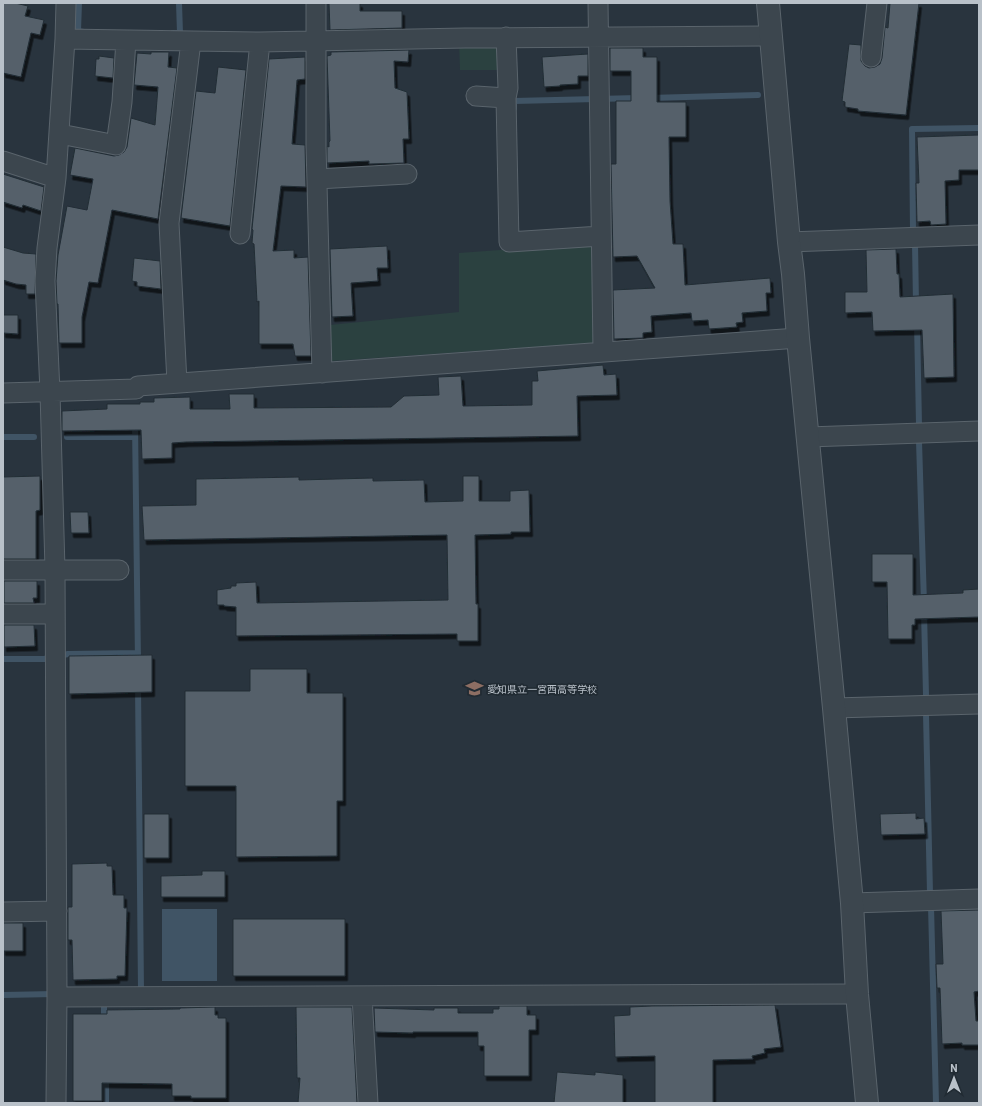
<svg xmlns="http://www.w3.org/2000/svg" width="982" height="1106" font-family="Barlow,'Noto Sans JP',sans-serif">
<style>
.green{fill:#2b4140}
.water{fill:#405465}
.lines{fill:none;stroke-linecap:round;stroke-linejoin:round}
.stream{stroke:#405465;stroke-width:6}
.building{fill:#54616b;stroke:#232d35;filter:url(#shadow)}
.minor-casing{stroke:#5a646c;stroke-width:21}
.tertiary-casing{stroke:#5a646c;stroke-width:24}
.minor{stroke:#3c464e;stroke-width:19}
.tertiary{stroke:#3c464e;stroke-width:22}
.labels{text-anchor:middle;stroke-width:3.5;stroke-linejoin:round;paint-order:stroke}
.poi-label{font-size:10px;fill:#b9c1c9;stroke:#212b33;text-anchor:start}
</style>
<defs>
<filter id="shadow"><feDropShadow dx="2.5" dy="4.5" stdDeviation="0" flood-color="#0009"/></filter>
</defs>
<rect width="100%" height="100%" fill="#29343e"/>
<path class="green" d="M459,40H503V70H460Z
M594,243V343L331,361L330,325L459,312V253Z"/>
<path class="water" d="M162,909H217V981H162Z"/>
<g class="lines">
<path class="stream" d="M79,3L78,31L84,32
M173,33H180L179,3
M649,98L758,95
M514,108V101L638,98
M916,304L915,243L913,231L912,129L979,128
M917,323L919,425
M135,424L138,662
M3,437H34
M67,437H135
M919,441L924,603
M924,612L926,695
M3,659H44L68,654L138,653
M926,714L930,893
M931,906L936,1103
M136,990H141L138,686
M3,995L55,994
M104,1007V1021
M106,1077V1103"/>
</g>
<path class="building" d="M3,3H15L28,6L25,16L44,20L40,35L31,33L21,77L3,73Z
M329,3H360V11H402V28L330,30Z
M890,3H919L906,115L858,111V109L845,107V102L842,101L849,44L861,45V61L865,66L869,68L875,67L880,64L882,58L885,27L888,28Z
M610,48H643V57H657V102H686V137H669L670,201L673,244H683L685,285L770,278L771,293H766L767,311L742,313L743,322L736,323L737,327L709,329L708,320L692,321L691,313L651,316L652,332L643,333V338L614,339L613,290L655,288L637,256L613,257L611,164H616V101H631V71H610Z
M409,50L408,62L394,61L395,88L407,92L409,139H403L404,163L369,164V161L327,163V146L329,147V142L330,141L327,56L331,55V52Z
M151,52H169L168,67L177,68L158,219L112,210L98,283L89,282L82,317V343H59L58,304H57L56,281L58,255L67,206L87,210L93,179L70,175L75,148L114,156L119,155L124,152L127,147L131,118L155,125L158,87L134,85L137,53L151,54Z
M588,54V76H578V84L560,85V86L544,87L542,57Z
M99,56L114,58L113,78L95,76L96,59H99Z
M305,57V79L297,80L292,144L305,145L306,187L281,186L273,251L294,250V258L308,257L311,356H295L293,344H259V301L257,302L254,244L252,243L253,230L252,229L269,59Z
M218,67L246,70L230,226L181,218L196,91L215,93Z
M979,135V170H959V180L945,181L946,224L931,225L930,221L917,222L916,183H919L917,137Z
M3,174L44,187L41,211L23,205L22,208L3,202Z
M387,246L388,268H377L378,281L351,283L353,316L332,317L330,249Z
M3,247L23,253L36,254L35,294H26V285L16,284L3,280Z
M896,249L897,274H899L900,297L953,294L954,377L924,378L922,330L873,331L872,312L845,313V292H867L866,250Z
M134,258L160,261L161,289L137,286V282L132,281Z
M3,315H18V334L3,333Z
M603,365L604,375L616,374L617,395L577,396L578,436L186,442L172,443V458L142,459L141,430L62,431V411L107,409V404H140V402H154V398L190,397V409H230L229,394H254V408L391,407L404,396L439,395L438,377L461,376L463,406L532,405V381H538L537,371Z
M40,476V510L36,511V559H3V477Z
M463,476H479V501H510V491L529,490L530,532H511V534L475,535L476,604H478V641H457V634L236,636V607L224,606V605H217V590L231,588V586H236V583L256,582L257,603L448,600L447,535L144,540L142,506L196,505V479L299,477V480L373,478V481L424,480L425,502L463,501Z
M70,512H88L89,533H71Z
M872,554H913V595L963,593V590L979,589V617L915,619V625H912V639H888L887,582H872Z
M4,581H37V598H33L34,603H4Z
M4,625H34L35,646L4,647Z
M152,655V692L69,694V656Z
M250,669H307V693H343V801H337V856L236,857V786H185V691H250Z
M916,813V819L924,818L925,834L881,835L880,814Z
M144,814H169V858H144Z
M107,863V866H112L113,895H124V908H127L125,976H117V979L73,980L72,940H68V907H72V864Z
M202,871H225V897H161V876L202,875Z
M979,910V991L974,992L976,1021H979V1045H962V1043L942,1044L940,988H937L936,964H943L941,911Z
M233,919H345V976H233Z
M3,923H23V951H3Z
M775,1005L781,1047L764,1049L765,1053L752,1056L753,1059L713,1060V1103H655V1056L615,1057L614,1016L630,1015V1007L652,1006Z
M499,1006H527V1015H536V1030H529V1076H484V1046H478V1032H413V1033L375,1032L374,1008L434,1010V1008H458V1013H493V1009H499Z
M215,1007V1015H218V1018H226V1098H191V1096H172V1084L102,1083V1101H73V1014H107V1010L180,1009V1008Z
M296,1007H352L357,1103H298L300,1078H297Z
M557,1072L595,1075V1072L623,1075V1103H554Z"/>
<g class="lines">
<defs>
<path id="minor" d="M316,3V146L322,373
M598,3L603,351
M506,37L508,88L506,98L509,242L601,236
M65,39L260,42L465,38L771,36
M871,57L877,3
M476,96L506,98
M60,134L116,145L122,102L126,40
M3,161L56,178
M317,179L407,174
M240,234L260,42
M789,242L979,235
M177,383L169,223L191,41
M3,393L136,389L138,386L798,338
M808,437L979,431
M3,570H119
M3,614H55
M834,708L979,704
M852,903L979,899
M3,912L57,911
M362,996L368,1103
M57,997L857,994
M56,1103L57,997L55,569L50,392L45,281L47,248L56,178L65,39L66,3"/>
<path id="tertiary" d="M768,3L789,242L793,274L798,338L834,708L852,903L857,994L867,1103"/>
</defs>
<use href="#minor" class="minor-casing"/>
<use href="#tertiary" class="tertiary-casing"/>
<use href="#minor" class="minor"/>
<use href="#tertiary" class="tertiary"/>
</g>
<defs>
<symbol id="school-bare" viewBox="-9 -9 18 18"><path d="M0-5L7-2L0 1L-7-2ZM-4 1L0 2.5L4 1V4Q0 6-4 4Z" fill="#8d6e63" stroke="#212b33" stroke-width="2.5" paint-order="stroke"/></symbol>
</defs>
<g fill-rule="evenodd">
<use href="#school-bare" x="462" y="676" width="25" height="25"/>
</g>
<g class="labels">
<g class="poi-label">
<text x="487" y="693">愛知県立一宮西高等学校</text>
</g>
</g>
<rect width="982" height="1106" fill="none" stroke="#b9c1c9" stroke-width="8"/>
<g transform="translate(954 1078)" stroke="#212b33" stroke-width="3" paint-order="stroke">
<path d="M0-3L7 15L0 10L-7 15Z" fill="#b9c1c9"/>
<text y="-6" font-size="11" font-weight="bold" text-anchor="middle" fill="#b9c1c9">N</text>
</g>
</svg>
